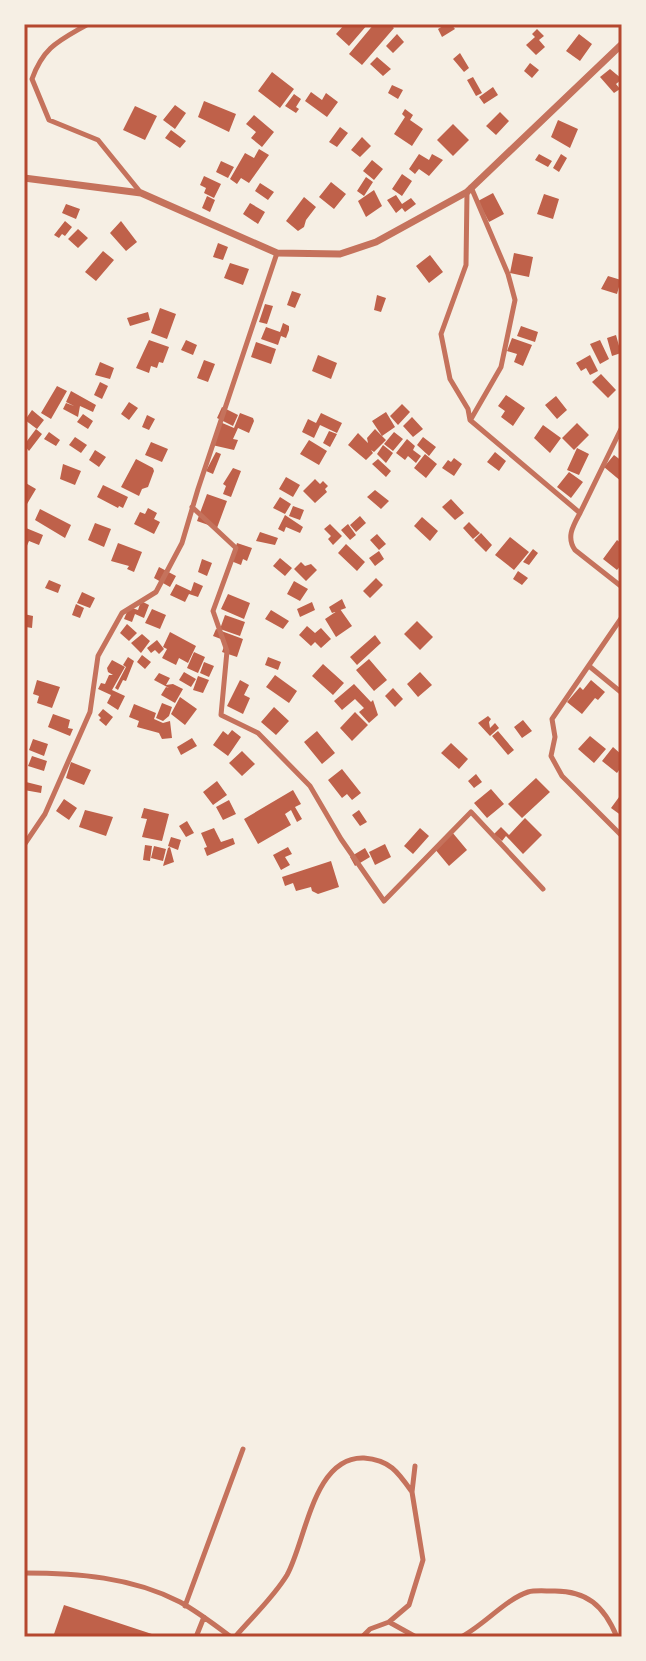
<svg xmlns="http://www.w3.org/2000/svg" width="646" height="1661" font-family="Quicksand,sans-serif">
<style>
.building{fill:#bf614a}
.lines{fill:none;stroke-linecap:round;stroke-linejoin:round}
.minor{stroke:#c5725c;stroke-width:5}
.tertiary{stroke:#c5725c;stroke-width:7}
.neatline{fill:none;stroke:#b5482f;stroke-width:3}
</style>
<rect width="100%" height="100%" fill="#f6efe4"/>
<path class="building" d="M345,24H368L349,46L336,34Z
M374,24H389L394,28L362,65L349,54Z
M446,24H451L455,29L442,37L438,29Z
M537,29L544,36L539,40L545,47L536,55L526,45L535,37L532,34Z
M397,34L404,42L393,53L386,46Z
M579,34L592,44L580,61L566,51Z
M460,53L469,68L464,72L453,59Z
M377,57L391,69L383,76L370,64Z
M530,63L539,70L532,78L524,71Z
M610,69L622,79L616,84L620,89L614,93L600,77Z
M272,72L294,89L280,108L258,91Z
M473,77L482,93L476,96L467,80Z
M392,85L403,90L398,99L388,93Z
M493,87L498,95L484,104L479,97Z
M311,92L322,100L326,93L338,102L327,117L305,101Z
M294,94L301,99L296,107L299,109L296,113L285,106Z
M204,101L236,114L229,132L198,117Z
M175,105L186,113L175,129L163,120Z
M135,106L157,116L145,140L123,130Z
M405,109L413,115L410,120L423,129L412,146L394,134L405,117L402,114Z
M500,112L509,121L496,135L486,126Z
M254,115L274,132L262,147L251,138L256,132L246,124Z
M558,120L578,129L570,148L551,137Z
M453,124L469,140L453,156L437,140Z
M340,127L348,133L337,147L329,142Z
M171,130L186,141L180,148L165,138Z
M362,137L371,146L360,157L351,150Z
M259,149L269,155L249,183L241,178L237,184L230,179L245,153L254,158Z
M419,154L429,160L432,154L443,160L429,176L419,169L415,174L409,169Z
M539,154L552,161L548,167L535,160Z
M561,154L567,158L559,172L553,168Z
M372,160L383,169L374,180L363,171Z
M221,161L234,167L228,178L216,172Z
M402,174L412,181L402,196L392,189Z
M204,176L221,184L214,198L204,193L206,188L200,185Z
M366,177L373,182L364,196L357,191Z
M331,182L346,194L334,209L319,197Z
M260,183L274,192L268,200L255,191Z
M374,190L382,206L366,217L358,201Z
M493,193L504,214L489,222L478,201Z
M544,194L559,199L553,219L537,214Z
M396,195L402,204L411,198L416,204L405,212L402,208L396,213L387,200Z
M207,196L215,200L210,212L202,208Z
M304,197L316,207L306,220L304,227L298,231L286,221Z
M250,203L265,212L258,224L243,214Z
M66,204L80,209L76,219L62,213Z
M65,221L72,227L65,236L62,234L59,238L54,235Z
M121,221L137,242L126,251L110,233Z
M78,229L88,238L78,248L68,239Z
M218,243L228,247L223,260L213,257Z
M103,251L114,260L96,281L85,272Z
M514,253L533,257L529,277L510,273Z
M430,255L443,272L429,283L416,266Z
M230,263L249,269L243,285L224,278Z
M608,276L621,280L617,294L601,289Z
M292,291L301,294L295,308L287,305Z
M377,295L386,298L381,312L374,310Z
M265,304L273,306L267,324L259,322Z
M160,308L176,314L167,339L151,333Z
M148,312L150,320L130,326L127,318Z
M283,323L289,326V330L286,338L281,336L278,345L261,339L266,327L280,332Z
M521,326L538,332L535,342L517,336Z
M616,335L621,353L612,356L607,338Z
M512,338L532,345L523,366L514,362L517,354L507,351Z
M149,340L169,347L163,363L159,362L157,368L151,366L149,373L136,368Z
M186,340L197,345L193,355L181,350Z
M600,340L609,359L600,364L590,344Z
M256,342L276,349L271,364L251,357Z
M318,355L337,363L331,379L312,371Z
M590,355L598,371L590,375L586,368L581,371L576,363Z
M204,360L215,364L208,382L197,378Z
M100,362L114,368L110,379L95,375Z
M601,374L616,390L608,398L592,382Z
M100,382L108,386L102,399L94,395Z
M57,386L67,391L51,419L41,413Z
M71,391L96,405L93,412L80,406L78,417L63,409L66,403L74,406L66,402Z
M506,395L525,408L513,426L501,417L505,411L498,406Z
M556,396L567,410L557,419L545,405Z
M129,402L138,408L129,420L121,414Z
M402,404L410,412L398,425L390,416Z
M222,407L238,415L233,426L217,418Z
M32,410L44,420L37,429L25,420Z
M386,412L395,427L382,436L372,421Z
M240,413L253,418L254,421L249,433L238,428L233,439L238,440L234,450L212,445L220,422L234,428Z
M321,413L342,423L337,433L320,425L314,438L302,432L308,419L316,423Z
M83,414L93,421L88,429L77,422Z
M147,415L155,419L149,430L142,427Z
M412,417L423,429L413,437L403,426Z
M577,423L589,435L574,450L562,438Z
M543,425L561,438L550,453L534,438Z
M36,429L42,434L29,451L24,445Z
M375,429L386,440L374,452L371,450L373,453L366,460L348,445L358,433L368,443L367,438Z
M329,431L337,434L330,447L323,443Z
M49,432L60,440L56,446L44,439Z
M394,432L403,439L393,451L384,444Z
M75,437L87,445L81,453L69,445Z
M423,437L436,447L429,456L417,445Z
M407,439L415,446L413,450L421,456L416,463L408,456L405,460L396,453Z
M309,440L327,451L319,465L300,454Z
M151,442L168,449L162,462L145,455Z
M383,445L393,453L386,463L377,454Z
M577,448L589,454L579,475L567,470Z
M95,450L106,457L99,467L89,460Z
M216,452L221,454L213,474L206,471Z
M495,452L506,461L499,471L487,462Z
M425,454L437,464L426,478L414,468Z
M614,455L622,461V482L604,467Z
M454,458L462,464L454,476L442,468L448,460L451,462Z
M136,459L153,468L154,471L148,487L142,489L139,496L121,487Z
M378,459L391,471L386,477L372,464Z
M63,464L81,471L75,485L60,479Z
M233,468L241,471L231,497L223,494L226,486L223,484Z
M569,472L583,482L571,498L557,487Z
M286,477L300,485L293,497L279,489Z
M315,479L320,484L323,481L328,486L325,489L327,492L315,503L303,491Z
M24,482L36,489L27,504L24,502Z
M103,485L128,497L123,508L119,506L118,508L97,497Z
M375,490L389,501L381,509L367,497Z
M207,494L227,501L217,528L197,521Z
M280,497L291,504L285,514L273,508Z
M451,499L464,513L455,520L442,507Z
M293,506L304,510L300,520L289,516Z
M148,508L157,513L154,519L160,522L154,534L134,524L140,512L145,514Z
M40,509L71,525L65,538L35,520Z
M285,515L303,527L300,533L286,527L284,532L278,529Z
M360,516L366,523L356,532L350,525Z
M422,517L438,531L430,541L414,526Z
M469,522L480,533L473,539L463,528Z
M95,523L111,529L104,547L88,540Z
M330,524L342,536L333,545L328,539L331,536L324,529Z
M348,524L356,535L350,540L341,530Z
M26,528L43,535L39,545L29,541L26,548L24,547Z
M260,532L278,538L275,545L256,541Z
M481,533L492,545L486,552L474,540Z
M377,534L386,544L379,550L370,540Z
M510,537L529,552L514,570L495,555Z
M617,540L622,544V564L617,570L603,559Z
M118,543L142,552L134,572L127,569L129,566L111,561Z
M237,543L252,548L247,561L243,559L241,565L231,561Z
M346,544L365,562L357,571L338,553Z
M533,549L538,553L529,565L523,562Z
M379,551L384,559L375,566L369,558Z
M280,558L292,568L285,576L273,566Z
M202,559L212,563L207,576L198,572Z
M301,562L305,566L311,564L317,570L306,581L294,569Z
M159,567L176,576L170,587L154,578Z
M518,571L528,578L522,585L513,579Z
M376,578L383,585L370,598L363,591Z
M49,580L61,585L58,593L45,588Z
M294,581L308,589L300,601L287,594Z
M194,582L203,586L198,597L189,594L185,602L170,595L176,584L191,591Z
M82,592L95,598L90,608L77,603Z
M228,594L250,603L244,619L221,609Z
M342,599L346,608L332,613L329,607Z
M141,601L149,605L144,618L135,614L132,622L124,619L129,607L138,610Z
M312,602L315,610L300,617L297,609Z
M76,604L84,608L80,618L72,615Z
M152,609L166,615L160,629L145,623Z
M340,609L352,626L336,637L325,619Z
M271,610L289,621L283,629L265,619Z
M24,614L33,616L32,628L26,627Z
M225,615L245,622L240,636L220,629Z
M417,621L433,637L420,650L404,634Z
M127,624L137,633L129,641L120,633Z
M307,626L315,633L321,628L331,639L321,648L315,642L311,646L299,635Z
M216,629L243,639L237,657L222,652L226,641L213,636Z
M170,632L196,646L188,663L179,658L176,665L162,658L167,649L163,647Z
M142,634L150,641L141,653L131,643Z
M375,635L381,643L357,665L350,657Z
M157,640L164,649L159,654L155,650L151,653L147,648Z
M194,652L205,657L198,673L187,668Z
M142,655L151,662L145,669L137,662Z
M128,657L134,661L126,681L123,680L118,690L115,688L126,667L123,665Z
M268,657L281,662L278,670L265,665Z
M369,659L387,680L374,691L356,670Z
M112,660L125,667L112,690L125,696L118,710L107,703L111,695L98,689L101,683L105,684L109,675H113L108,672L107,668Z
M204,662L214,666L209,677L200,673Z
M323,664L344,683L333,695L312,676Z
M184,672L196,679L191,687L179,680Z
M420,672L432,685L418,697L407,684Z
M159,673L170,678L166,685L173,684L183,689L175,703L161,695L166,687L169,688L154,680Z
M275,675L297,691L289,703L266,687Z
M198,676L209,680L203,693L193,690Z
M37,680L60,687L52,708L37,703L39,696L33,694Z
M240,680L249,685L244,695L250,698L243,714L227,706Z
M591,680L605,692L598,700L595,698L582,714L567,702L580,687L583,690Z
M354,684L371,702L373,700L378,715L369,723L359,712L364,708L355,699L342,710L334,701Z
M393,688L403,699L395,707L385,696Z
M180,697L197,709L185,725L171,714Z
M162,703L172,707L169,716L163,721L156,718Z
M134,704L156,713L154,719L163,723L170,721L172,738L162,739L159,733L137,727L139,721L129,717Z
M274,707L289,721L276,735L261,722Z
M103,709L113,717L106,726L99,720L101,718L98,715Z
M355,712L368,725L352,741L340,728Z
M53,714L70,720L68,728L73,729L70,736L48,727Z
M488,716L491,719L489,722L490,728L495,723L499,728L490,736L478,723Z
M523,720L532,731L522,738L514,727Z
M232,730L241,737L228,756L213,745L223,731L228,735Z
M317,731L335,753L322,764L304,742Z
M498,731L514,750L508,755L492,736Z
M590,736L606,749L594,763L578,749Z
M192,738L197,746L181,755L177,747Z
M33,739L48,744L44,756L29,750Z
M451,743L468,759L459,769L441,753Z
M613,747L622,755V766L617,773L602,761Z
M242,751L255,764L242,776L229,763Z
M32,756L47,761L44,771L28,766Z
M71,762L91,770L84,785L66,778Z
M342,769L361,793L352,800L347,794L342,798L328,780Z
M476,774L482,782L474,788L468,781Z
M536,778L550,792L522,818L508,804Z
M217,781L227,795L213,805L203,792Z
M26,782L42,786L41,793L24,790Z
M491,789L504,804L487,818L474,803Z
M293,790L301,804L295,807L302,819L297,822L291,810L285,814L291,825L258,844L244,819Z
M622,793V816L611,808Z
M64,799L77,808L69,820L56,811Z
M229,800L236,814L223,820L216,807Z
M144,808L169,814L162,841L142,837L147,819L141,818Z
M85,810L113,817L106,836L79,827Z
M359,810L367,822L360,826L352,815Z
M525,818L542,835L523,854L506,836L502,841L494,834L501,827L509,835Z
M187,821L194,833L186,837L179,826Z
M214,828L221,842L233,838L235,844L207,856L204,848L207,847L201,833Z
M420,828L429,836L413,854L404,846Z
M452,832L467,850L449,866L434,848Z
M171,837L181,840L178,850L168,846Z
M385,844L391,857L375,865L369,852Z
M145,845L152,846L150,861L143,860Z
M154,846L166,849L163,861L151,858Z
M170,847L174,862L163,866L168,848Z
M288,847L292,854L285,857L290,865L281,870L273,855Z
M365,848L370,857L355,866L350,857Z
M331,861L339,887L318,894L312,891L311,887L296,891L293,883L285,886L282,877Z
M64,1605L158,1636V1637H53Z"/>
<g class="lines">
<path class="minor" d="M88,24C59,41 44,46 32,79L49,120L98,140L141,193
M467,192L466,265L441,334L450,379L468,409L470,420L580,513C573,526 566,537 575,550L622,587
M471,419L501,367L515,300L508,274L471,187
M192,507L236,548L213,611L227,651L221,715L258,733L310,786L341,839L384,901L471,812L543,889
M580,513L622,427
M622,617L552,719L555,737L551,756L562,776L622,836
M589,666L622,693
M24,845L45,814L90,712L98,656L122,613L156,592L182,543L198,489L277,253
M24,1573C77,1573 132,1577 180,1602C198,1612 215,1625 231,1637
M185,1606L243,1449
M389,1622L409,1605L423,1560L412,1492L415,1466
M196,1637L204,1617
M235,1637C252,1617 273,1598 287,1575C306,1541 313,1456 364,1458C390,1460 398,1472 412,1492
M362,1637L370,1629L389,1622L416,1637
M461,1637C483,1626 506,1599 528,1592C535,1590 545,1591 552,1591C587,1590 604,1606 617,1637"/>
<path class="tertiary" d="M24,178L141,193L277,253L340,254L376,242L467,192L622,44"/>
</g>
<rect width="646" height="1661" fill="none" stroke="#f6efe4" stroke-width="52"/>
<rect x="26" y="26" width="594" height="1609" class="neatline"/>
</svg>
